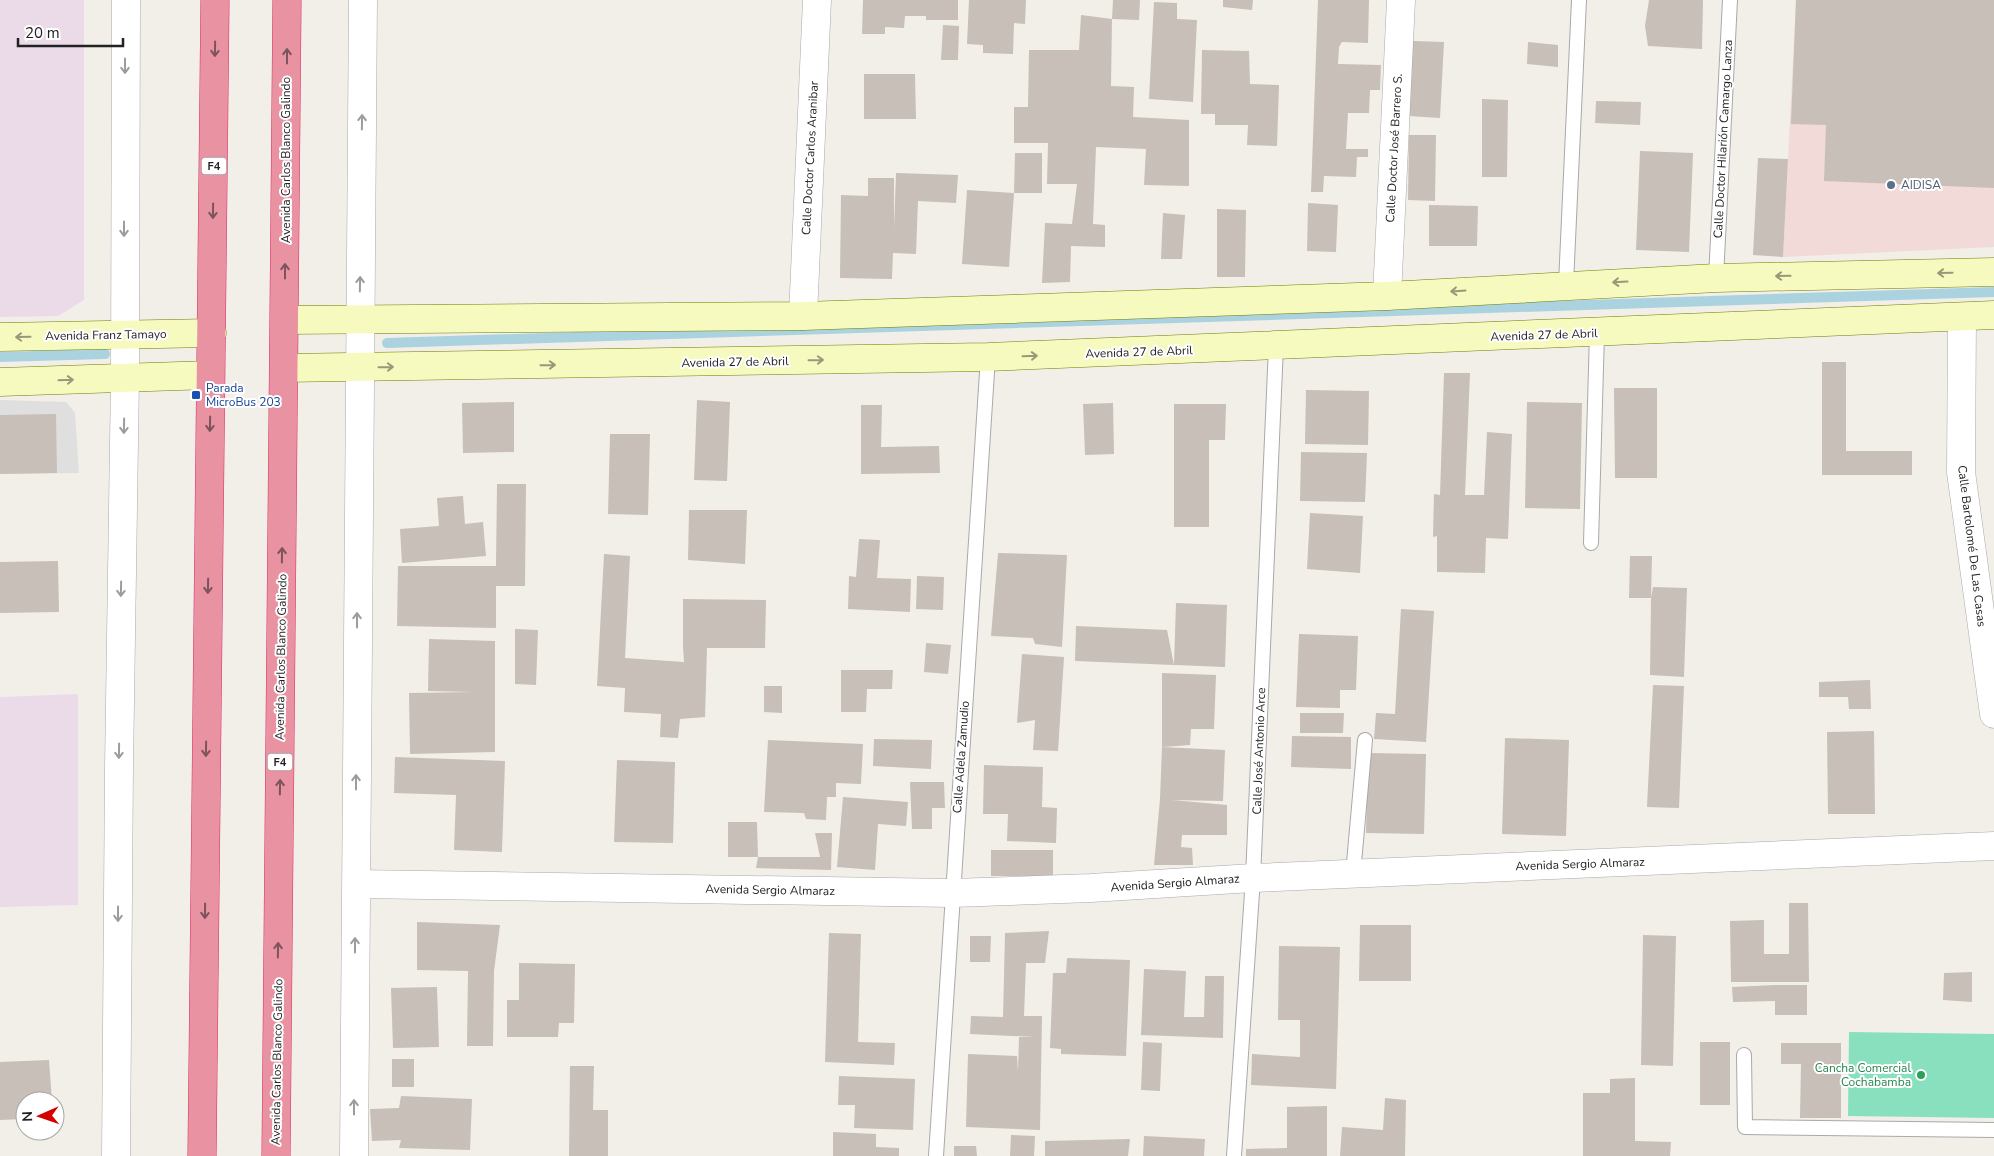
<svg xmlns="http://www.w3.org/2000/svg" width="1994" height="1156" font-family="'Nunito Sans',sans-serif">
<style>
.residential{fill:#e0dfdf}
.commercial{fill:#f2dad9}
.industrial{fill:#ebdbe8}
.pitch{fill:#88e0be}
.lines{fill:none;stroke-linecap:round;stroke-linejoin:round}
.stream{stroke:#aad3df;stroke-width:10}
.building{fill:#c7bfb8}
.lane-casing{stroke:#a9a9a9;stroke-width:16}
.street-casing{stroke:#a9a9a9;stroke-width:29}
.secondary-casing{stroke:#707d05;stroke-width:29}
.highway-casing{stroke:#dc2a67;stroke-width:29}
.lane{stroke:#fff;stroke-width:14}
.street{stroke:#fff;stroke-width:28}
.secondary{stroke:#f7fabf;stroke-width:28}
.highway{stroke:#e892a2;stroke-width:28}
.oneway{stroke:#7b545c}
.oneway2{stroke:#9c9c9c}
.oneway3{stroke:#979978}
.service-dot{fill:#5c6f8a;stroke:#fff;stroke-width:2}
.transit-dot{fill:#1a4fb4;stroke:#fff;stroke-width:2}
.leisure-dot{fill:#2e9e5b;stroke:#fff;stroke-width:2}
.labels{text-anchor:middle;stroke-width:4;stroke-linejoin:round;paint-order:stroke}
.shield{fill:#fff;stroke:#646464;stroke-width:1}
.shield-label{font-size:11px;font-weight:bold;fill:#222}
.street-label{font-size:12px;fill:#222;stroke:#fff}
.service-label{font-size:12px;fill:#4e5e75;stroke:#fff;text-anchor:start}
.transit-label{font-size:12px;fill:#164399;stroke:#fff;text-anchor:start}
.leisure-label{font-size:12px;fill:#27864d;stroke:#fff;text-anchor:end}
</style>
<rect width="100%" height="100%" fill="#f2efe9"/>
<path class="residential" d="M0,400L66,402L75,413L79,473L0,474Z"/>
<path class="commercial" d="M1796,0H1994V247L1783,257Z"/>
<path class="industrial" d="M0,0H84V300L58,316L0,317Z
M78,694V905L0,907V697Z"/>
<path class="pitch" d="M1849,1032L1994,1034V1118L1848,1116Z"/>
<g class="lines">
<path class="stream" d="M387,343L1994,292
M0,357L105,354"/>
</g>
<path class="building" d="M863,0H958V20H926V16H905L904,28L885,27V34H862Z
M969,0H1026L1025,24L1014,23L1013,54L983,53V45L967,44Z
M1113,0H1140L1139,20L1112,19L1111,86L1134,87L1133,117L1189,120V186L1144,185L1146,149L1096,147L1093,224L1105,225V247L1071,246L1070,282L1042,283L1045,223L1072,224L1077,184H1047L1048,143H1014V107H1028L1029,50H1079L1081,15L1112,19Z
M1223,0H1253L1252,10L1223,7Z
M1318,0H1369L1368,43L1342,42L1339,47L1338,64L1381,65L1380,90H1370L1369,113H1348L1346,149H1368V157H1357L1356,177L1324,176L1323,192H1311Z
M1649,0H1703L1702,49L1648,46L1645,26Z
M1796,0H1994V188L1824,181L1826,125L1791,124Z
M1154,2L1177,3V19L1197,20L1193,102L1149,99Z
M943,25L959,26L958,60H941Z
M1413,41L1444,42L1440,118L1408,116Z
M1528,42L1558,45V67L1527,64Z
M1202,50L1249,51L1250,84L1279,85L1277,146L1247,145L1248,125H1215V114H1201Z
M864,74H915L916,119H864Z
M1482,99L1508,100L1507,177H1482Z
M1596,101L1641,102L1640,125L1595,123Z
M1409,135H1436L1435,201L1408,200Z
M1640,151L1693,153L1689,252L1636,250Z
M1015,153H1042V193H1014L1009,267L962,264L967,190L1014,193Z
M1758,158L1788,159L1783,257L1753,255Z
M896,173L958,175L956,203L918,201L916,254L893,253L892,279L840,278L841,195L868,196V178H894V229Z
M1308,203L1338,205L1336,252L1307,251Z
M1429,205L1478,206L1477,246H1429Z
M1217,209L1246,210L1245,277H1217Z
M1163,213L1185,215L1182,259H1161Z
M1822,362H1846V451H1912V475H1822Z
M1444,373H1470L1465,495H1484L1487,432L1512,434L1508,539L1486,538L1485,573L1437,572V536L1433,537L1434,494L1440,495Z
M1614,388H1657V478H1615Z
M1306,390L1369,391L1368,445L1305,444Z
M697,400L730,402L727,481L694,480Z
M514,402V452L463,453L462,403Z
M1527,402L1582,403L1580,509L1525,508Z
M1113,403L1114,454L1085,455L1083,404Z
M1174,404H1226L1225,440H1209V527H1174Z
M861,405H882L881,447L939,446L940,473L861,474Z
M56,414L57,473L0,474V415Z
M610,434H650L648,515L608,514Z
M1301,452L1367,453L1365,502L1300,501Z
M497,484H526L525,586H496V628L397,626L398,566H496Z
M463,496L465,524L483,522L486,556L402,563L400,529L439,526L437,498Z
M689,510H747L745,564L688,560Z
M1310,513L1363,516L1360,573L1307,569Z
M859,539L880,540L877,578L911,579L910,612L848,609L849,576L856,577Z
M998,553L1067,555L1062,647L1035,644L1033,638L991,636Z
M604,554L630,556L625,658L684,662L683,647V599L766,600L765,648H707L705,717L680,719L678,738L660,737L661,714L624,712L625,688L597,686Z
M1630,556H1652L1651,598H1629Z
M58,561L59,612L0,613V562Z
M917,576L944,577L943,610L916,609Z
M1653,587L1687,588L1684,677L1650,675L1651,598Z
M1176,603L1227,605L1225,667L1075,661L1076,626L1167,630L1174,665Z
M1401,609L1434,611L1426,742L1374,739L1376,713L1395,714Z
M515,629L538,630L536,685L515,684Z
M1299,634L1358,636L1356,690H1340V708L1296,707Z
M429,639L495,641V752L410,754L409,693L475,692L428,691Z
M926,643L951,645L948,674L924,672Z
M1022,654L1064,657L1058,751L1033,750L1035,720L1017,723Z
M841,670H893L892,689H867L866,712H841Z
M1162,673L1216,675L1214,729H1191L1190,745L1162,747Z
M1870,680L1871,709H1849L1848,697H1819V682Z
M1653,685L1684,686L1679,808L1647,807Z
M764,686H782V713L764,712Z
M1300,713H1344L1343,733H1300Z
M1874,731L1875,814H1828L1827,732Z
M1292,736L1351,737V769L1291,767Z
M1505,738L1569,740L1566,836L1502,834Z
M874,739L932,740L931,769L873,766Z
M768,740L863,744L861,784L836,783V797H827L826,820L806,819L804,813L764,812Z
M1162,747L1225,750L1223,801L1172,800L1227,805V835H1182L1181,847L1192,848L1193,865H1154L1160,799Z
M1368,753L1426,754L1424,834L1366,833Z
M395,757L505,761L502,852L454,850L456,795L394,793Z
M617,760L675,762L673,843L614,842Z
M984,765L1043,767L1042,807L1057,808L1056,843L1007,841L1008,814H983Z
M910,782H944L945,808H932V829H912Z
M843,797L908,802L906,826L878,824L875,870L837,867Z
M728,822H757L758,857H820L815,833H832L831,870L756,868L758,857H728Z
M991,850H1053V876H991Z
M1789,903H1808L1809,982H1731L1730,921L1764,920V954H1789Z
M417,922L500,925L494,971L493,1046H467L468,971L417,970Z
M1360,925H1411V981H1359Z
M1049,931L1045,963H1026L1024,1016H1042L1040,1130L966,1127L968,1054L1017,1056L1018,1072L1019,1037H1035L970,1034L971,1016L1003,1017L1005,933Z
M829,933L861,934L858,1042L895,1043L894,1065L825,1062Z
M1643,935L1676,936L1673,1066L1641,1065Z
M970,936H991L990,962H970Z
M1279,946L1340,947L1336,1089L1251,1085L1252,1054L1300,1057V1020H1278Z
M1067,958L1130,960L1126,1056L1061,1054V1049L1050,1048L1053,973H1066Z
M519,963L575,964L574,1023H559L558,1037H507V1000H519Z
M1144,969L1186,971L1184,1017H1204L1205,976H1224L1223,1038L1141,1035Z
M1972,972V1002L1943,1000L1944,973Z
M1775,985H1807V1015H1775V1001L1733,1002L1732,987Z
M437,987L439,1047L393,1048L391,988Z
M1143,1042L1162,1043L1160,1091L1141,1090Z
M1700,1042H1730V1105H1700Z
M1781,1043H1841V1118H1800L1801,1064H1781Z
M392,1059H414V1087H392Z
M49,1060L52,1101H25V1119L0,1120V1062Z
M570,1066H594L593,1110H608V1156H569Z
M839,1076L915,1079L913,1130L854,1128L855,1105H838Z
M1635,1078V1141L1671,1142L1670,1156H1583V1093H1610V1079Z
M401,1096L472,1099L470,1150L399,1148L401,1140L372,1141L370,1109L399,1108Z
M1385,1098L1406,1100L1405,1156H1340L1342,1127L1383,1130Z
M1327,1106V1156H1246V1149L1287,1148V1107Z
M833,1132L876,1134V1147L899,1148V1156H833Z
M1011,1135L1035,1136L1034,1156H1010Z
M1144,1136L1205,1139L1204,1156H1143Z
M1130,1139L1128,1156H1045V1141Z
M954,1146H976L977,1156H954Z"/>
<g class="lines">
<defs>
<path id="lane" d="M1716,278L1730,0
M1566,284L1579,0
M1591,543L1597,333
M1353,874L1365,740
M1744,1055L1745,1127L1994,1130
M936,1156L988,357
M1234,1156L1253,878L1276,346"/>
<path id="street" d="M1387,296L1401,0
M803,316L817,0
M1962,317L1961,472L1994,714
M356,884L953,893L1091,888L1253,878L1994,846
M116,1156L119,767L125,378L126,0
M354,1156L363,0"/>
<path id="secondary" d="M285,320L803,316L1387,296L1716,278L1994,272
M0,337L212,333
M284,368L988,357L1994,315
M0,382L210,375"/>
<path id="highway" d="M202,1156L215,0
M276,1156L287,0"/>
</defs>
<use href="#lane" class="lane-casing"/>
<use href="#street" class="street-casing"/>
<use href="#secondary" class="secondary-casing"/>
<use href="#highway" class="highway-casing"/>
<use href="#lane" class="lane"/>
<use href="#street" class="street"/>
<use href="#secondary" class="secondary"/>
<use href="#highway" class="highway"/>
</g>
<defs><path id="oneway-shaft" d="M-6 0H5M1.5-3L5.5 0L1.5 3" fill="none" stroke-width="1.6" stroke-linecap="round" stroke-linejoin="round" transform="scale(1.25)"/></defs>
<g class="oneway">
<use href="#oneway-shaft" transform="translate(215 49) rotate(91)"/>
<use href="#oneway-shaft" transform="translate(287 56) rotate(-90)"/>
<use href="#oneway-shaft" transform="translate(213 211) rotate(91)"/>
<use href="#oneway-shaft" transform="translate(285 271) rotate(-90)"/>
<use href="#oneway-shaft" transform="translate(210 424) rotate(91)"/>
<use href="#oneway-shaft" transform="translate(282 555) rotate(-89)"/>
<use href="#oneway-shaft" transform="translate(208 586) rotate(91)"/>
<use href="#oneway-shaft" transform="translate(206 749) rotate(91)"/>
<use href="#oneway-shaft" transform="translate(280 787) rotate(-89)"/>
<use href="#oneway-shaft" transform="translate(205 911) rotate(91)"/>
<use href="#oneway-shaft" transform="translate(278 950) rotate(-89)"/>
</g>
<g class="oneway2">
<use href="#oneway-shaft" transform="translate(125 66) rotate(90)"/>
<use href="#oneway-shaft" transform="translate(362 122) rotate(-89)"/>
<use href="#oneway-shaft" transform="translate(124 229) rotate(90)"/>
<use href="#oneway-shaft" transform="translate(360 284) rotate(-89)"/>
<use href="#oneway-shaft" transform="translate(124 426) rotate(91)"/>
<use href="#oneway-shaft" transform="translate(121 589) rotate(91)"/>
<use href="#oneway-shaft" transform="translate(357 620) rotate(-90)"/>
<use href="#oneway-shaft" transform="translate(119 751) rotate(91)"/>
<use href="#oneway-shaft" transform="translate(356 782) rotate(-90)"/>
<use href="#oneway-shaft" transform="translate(118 914) rotate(90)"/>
<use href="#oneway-shaft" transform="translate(355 945) rotate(-90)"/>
<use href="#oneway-shaft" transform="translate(354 1107) rotate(-90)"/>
</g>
<g class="oneway3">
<use href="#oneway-shaft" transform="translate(1945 273) rotate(179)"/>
<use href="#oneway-shaft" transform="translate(1783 276) rotate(179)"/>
<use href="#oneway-shaft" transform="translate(1620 282) rotate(177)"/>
<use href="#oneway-shaft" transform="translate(1458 291) rotate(176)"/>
<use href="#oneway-shaft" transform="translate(23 337) rotate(179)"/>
<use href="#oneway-shaft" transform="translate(1030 356) rotate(-2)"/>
<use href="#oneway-shaft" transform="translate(816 360) rotate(-1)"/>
<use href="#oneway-shaft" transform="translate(548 365) rotate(-1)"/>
<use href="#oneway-shaft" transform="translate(386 367) rotate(-1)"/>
<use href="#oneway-shaft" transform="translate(66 380) rotate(-2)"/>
</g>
<circle class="service-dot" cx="1891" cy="185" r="5"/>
<rect class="transit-dot" x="191" y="390" width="10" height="10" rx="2.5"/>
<circle class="leisure-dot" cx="1921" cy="1075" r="5"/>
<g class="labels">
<g class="shield">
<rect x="201.5" y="157.5" width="25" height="17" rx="4"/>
<rect x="267.5" y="753.5" width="25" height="17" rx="4"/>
</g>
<g class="shield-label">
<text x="214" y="170">F4</text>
<text x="280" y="766">F4</text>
</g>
<g class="street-label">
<text transform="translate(1723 139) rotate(-87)" y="4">Calle Doctor Hilarión Camargo Lanza</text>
<text transform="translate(1394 148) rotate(-87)" y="4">Calle Doctor José Barrero S.</text>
<text transform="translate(810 158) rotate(-87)" y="4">Calle Doctor Carlos Aranibar</text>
<text transform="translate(286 160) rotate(-90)" y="4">Avenida Carlos Blanco Galindo</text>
<text transform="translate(106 335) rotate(-1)" y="4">Avenida Franz Tamayo</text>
<text transform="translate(1544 335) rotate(-2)" y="4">Avenida 27 de Abril</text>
<text transform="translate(1139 352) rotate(-2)" y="4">Avenida 27 de Abril</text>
<text transform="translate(735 362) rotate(-1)" y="4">Avenida 27 de Abril</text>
<text transform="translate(1972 546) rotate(83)" y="4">Calle Bartolomé De Las Casas</text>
<text transform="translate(281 657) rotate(-89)" y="4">Avenida Carlos Blanco Galindo</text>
<text transform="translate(1259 751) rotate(-88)" y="4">Calle José Antonio Arce</text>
<text transform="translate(961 757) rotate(-86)" y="4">Calle Adela Zamudio</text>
<text transform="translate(1580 864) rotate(-2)" y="4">Avenida Sergio Almaraz</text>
<text transform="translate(1175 883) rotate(-4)" y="4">Avenida Sergio Almaraz</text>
<text transform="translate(770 890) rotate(1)" y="4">Avenida Sergio Almaraz</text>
<text transform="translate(277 1062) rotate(-89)" y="4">Avenida Carlos Blanco Galindo</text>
</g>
<g class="service-label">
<text x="1901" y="189">AIDISA</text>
</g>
<g class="transit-label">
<text x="206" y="392">Parada<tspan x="206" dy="14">MicroBus 203</tspan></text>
</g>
<g class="leisure-label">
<text x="1911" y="1072">Cancha Comercial<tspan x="1911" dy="14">Cochabamba</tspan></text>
</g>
</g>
<g transform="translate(40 1116) rotate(268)"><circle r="24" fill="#ffffff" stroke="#a7a7a7"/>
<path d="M0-4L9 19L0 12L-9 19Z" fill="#d40000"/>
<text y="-8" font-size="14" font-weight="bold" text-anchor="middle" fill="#222222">N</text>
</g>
<path d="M18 38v8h105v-8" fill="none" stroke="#222222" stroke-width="2.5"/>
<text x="25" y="38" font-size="15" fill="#222222" stroke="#ffffff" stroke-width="4" paint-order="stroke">20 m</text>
</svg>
